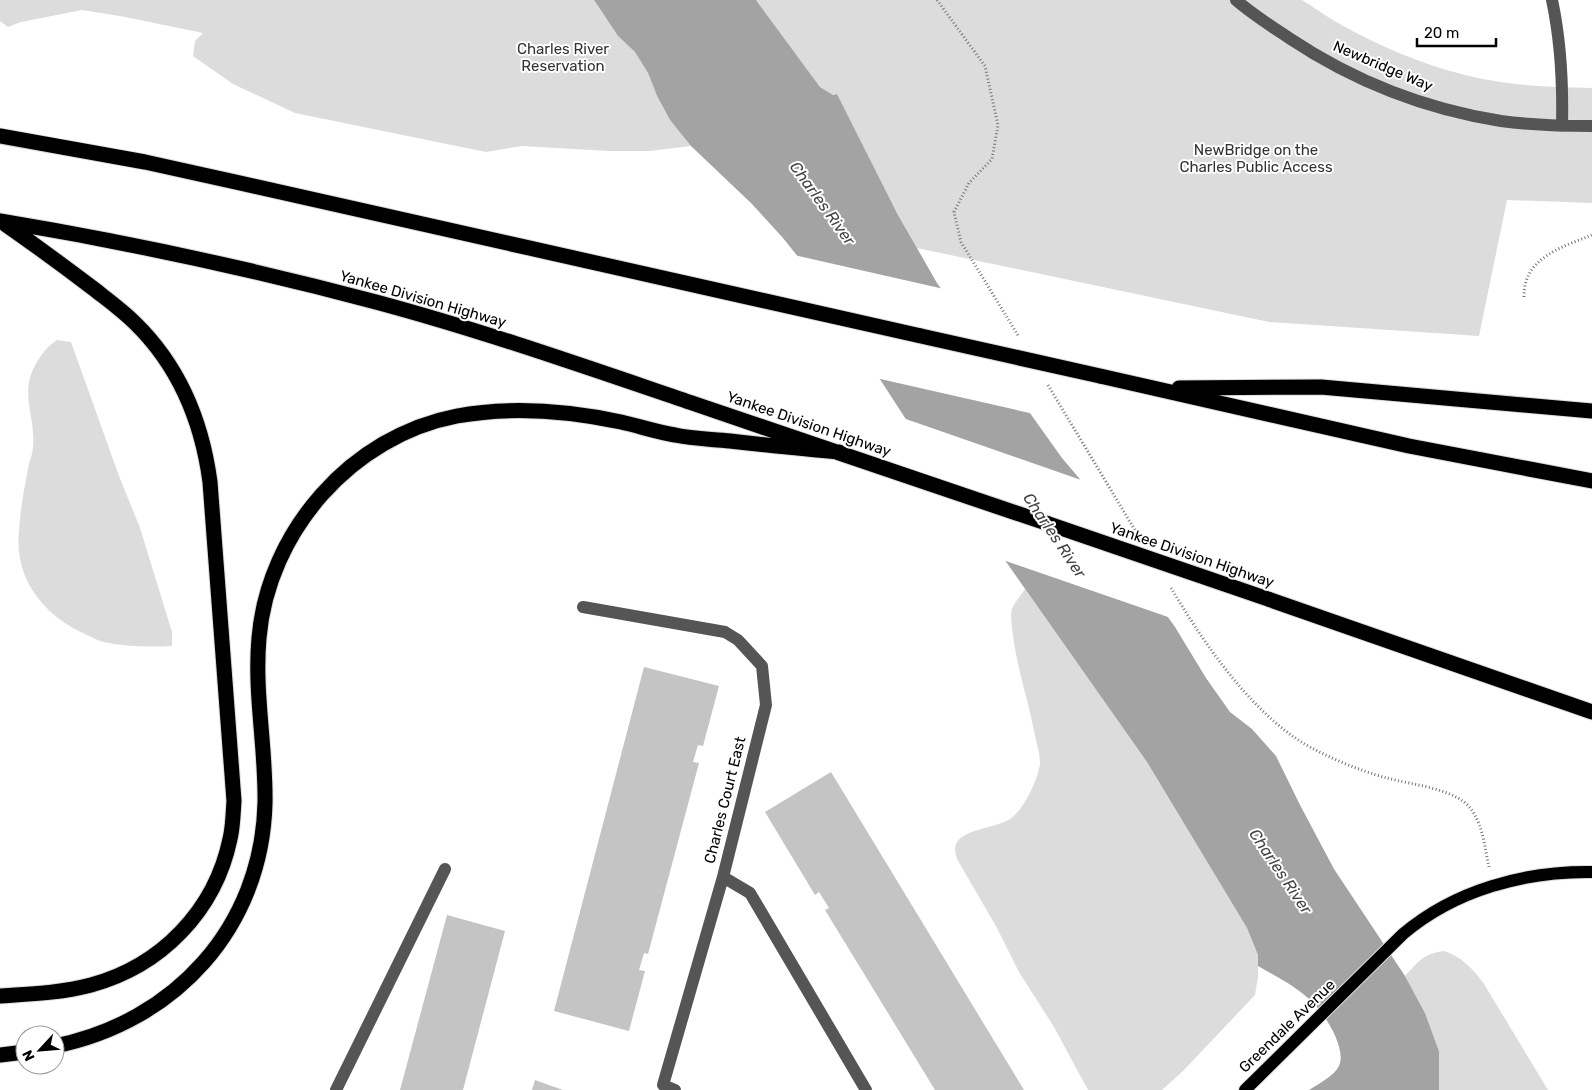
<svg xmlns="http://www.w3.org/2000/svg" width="1592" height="1090" font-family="Rubik,sans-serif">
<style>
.green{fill:#dcdcdc}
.water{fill:#a3a3a3}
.pier{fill:#fff}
.building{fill:#c4c4c4}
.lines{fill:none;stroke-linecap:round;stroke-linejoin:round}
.major-casing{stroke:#dbdbdb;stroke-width:14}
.highway-casing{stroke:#dbdbdb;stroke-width:17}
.path{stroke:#777;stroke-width:3;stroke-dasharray:1 2.5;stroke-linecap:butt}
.minor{stroke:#555;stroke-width:12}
.major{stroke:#000;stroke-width:12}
.highway{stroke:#000;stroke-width:15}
.highway-bridge-casing{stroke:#dbdbdb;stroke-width:17;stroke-linecap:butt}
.highway-bridge{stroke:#000;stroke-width:15}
.labels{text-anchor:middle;stroke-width:4;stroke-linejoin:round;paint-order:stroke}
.park-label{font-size:15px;fill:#333;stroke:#fff}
.street-label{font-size:15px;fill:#000;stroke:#fff}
.water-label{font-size:16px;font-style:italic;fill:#444;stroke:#fff}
</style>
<rect width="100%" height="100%" fill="#fff"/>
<path class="green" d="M0,0H594L618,36L635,52L648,73L657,96L670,120L691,146L650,151H609L522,146L486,152L295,113L233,84L193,56L195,41L203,33L120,16L82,10L21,22L8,27L0,21Z
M756,0H1302C1317,9 1331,20 1347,28C1397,55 1452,76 1508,83C1536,87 1564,87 1592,88V203L1507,200L1479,336L1269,322L917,248L898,215L837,94L833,95L820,87Z
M57,340L71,342L119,476L140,528L172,632V646C150,647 126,647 104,642C98,641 92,637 87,635C45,617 14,580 19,532C20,511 24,489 28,469C29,461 33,454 33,447C36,415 18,393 37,362C43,352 48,346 57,340Z
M1025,589L1147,762L1247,928L1258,955V977L1255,995L1183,1071L1162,1090H1088L1054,1027L1019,972L997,928L957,859C956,855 954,849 956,844C962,829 997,828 1010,819C1023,811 1039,778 1040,763C1040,754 1037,745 1035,736C1029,702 1017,669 1013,635C1012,628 1010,616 1012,609C1015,602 1021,595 1025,589Z
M1444,951C1462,957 1473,969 1484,984L1548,1090H1439V1051L1425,1013L1405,976C1419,961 1423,954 1444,951Z"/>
<path class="water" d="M594,0H756L820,87L833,95L837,94L898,215L937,283L1062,458L1079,478L1152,595L1175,627L1206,678L1230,712L1252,729L1276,756L1300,805L1334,869L1405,976L1425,1013L1439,1051V1090H1309C1318,1084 1334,1076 1339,1066C1347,1049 1325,1014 1312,1002C1297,987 1277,977 1258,966V955L1247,928L1147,762L909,424L811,273L783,238L752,204L691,146L670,120L657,96L648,73L635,52L618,36Z"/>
<path class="pier" d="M794,255L944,289L972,326L1001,359L1034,414L876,378L846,328L809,275Z
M903,418L1084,481L1154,593L1171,618L1000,559L945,484Z"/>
<path class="building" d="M644,667L719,686L703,746L698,745L693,762L699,763L648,954L644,953L639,970L645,971L629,1031L554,1011Z
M831,772L1024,1090H935L825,910L829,908L819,892L815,895L765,812Z
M447,915L505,931L463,1090H400Z
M535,1080L563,1090H532Z"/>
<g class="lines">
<defs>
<path id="major" d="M1245,1090L1403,934C1455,890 1525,871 1592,872"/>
<path id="highway" d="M0,136L145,162L240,183L921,336
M0,221C126,242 252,269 376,302C484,331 589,368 695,404C813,445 931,484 1049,524
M1100,376L1409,446L1592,481
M1179,388L1321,387L1592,411
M1268,599L1592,712
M0,996C30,994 61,993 91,985C161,966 215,911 230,839C233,827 233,814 234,801L210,482C202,422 179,366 135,323C122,310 108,300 94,289C65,267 35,245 5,224
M55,1046C175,1022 262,927 265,803C266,747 254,693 259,638C268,531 352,436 457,416C511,406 569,411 621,422C639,426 657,432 675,435C693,439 712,439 730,441C766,445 803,449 839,452
M0,1055L25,1052"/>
</defs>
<use href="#major" class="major-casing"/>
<use href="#highway" class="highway-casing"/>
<path class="path" d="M937,0L985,66L998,125L992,159L969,183L954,212L961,242L1019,337
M1524,297C1523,258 1562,247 1592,235
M1048,385L1136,532
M1171,588C1202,640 1242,699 1291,735C1314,752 1359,771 1387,778C1412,785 1455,788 1471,809C1483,825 1485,849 1489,867"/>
<path class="minor" d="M1236,0C1252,14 1271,26 1289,38C1352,80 1425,109 1501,121C1531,125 1562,126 1592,126
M1552,0C1561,42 1563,83 1562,126
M583,607L725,632L738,640L762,666L766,705L723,877L663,1085L675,1090
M723,877L750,893L866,1090
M336,1090L445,869"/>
<use href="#major" class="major"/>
<use href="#highway" class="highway"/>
<defs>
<path id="highway-bridge" d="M921,336L1100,376
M1049,524L1268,599"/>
</defs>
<use href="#highway-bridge" class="highway-bridge-casing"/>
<use href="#highway-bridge" class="highway-bridge"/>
</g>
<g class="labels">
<g class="park-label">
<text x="563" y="54">Charles River<tspan x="563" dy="17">Reservation</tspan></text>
<text x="1256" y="155">NewBridge on the<tspan x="1256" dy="17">Charles Public Access</tspan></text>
</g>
<g class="street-label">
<text transform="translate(1383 66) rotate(23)" y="5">Newbridge Way</text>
<text transform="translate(423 299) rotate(16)" y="5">Yankee Division Highway</text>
<text transform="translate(809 424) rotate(19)" y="5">Yankee Division Highway</text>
<text transform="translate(1192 555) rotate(19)" y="5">Yankee Division Highway</text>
<text transform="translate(725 800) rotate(-76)" y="5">Charles Court East</text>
<text transform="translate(1287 1026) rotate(-44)" y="5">Greendale Avenue</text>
</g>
<g class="water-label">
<text transform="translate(823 203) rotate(54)" y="6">Charles River</text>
<text transform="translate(1055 535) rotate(56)" y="6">Charles River</text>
<text transform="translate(1281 871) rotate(56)" y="6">Charles River</text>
</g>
</g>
<g transform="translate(40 1050) rotate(244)"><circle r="24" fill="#ffffff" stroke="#999999"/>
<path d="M0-4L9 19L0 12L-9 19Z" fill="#000000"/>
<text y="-8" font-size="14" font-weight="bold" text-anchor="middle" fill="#000000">N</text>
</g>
<path d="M1417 38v8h79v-8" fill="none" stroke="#000000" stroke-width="2.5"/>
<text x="1424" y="38" font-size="15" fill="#000000" stroke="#ffffff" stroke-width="4" paint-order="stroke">20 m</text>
</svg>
